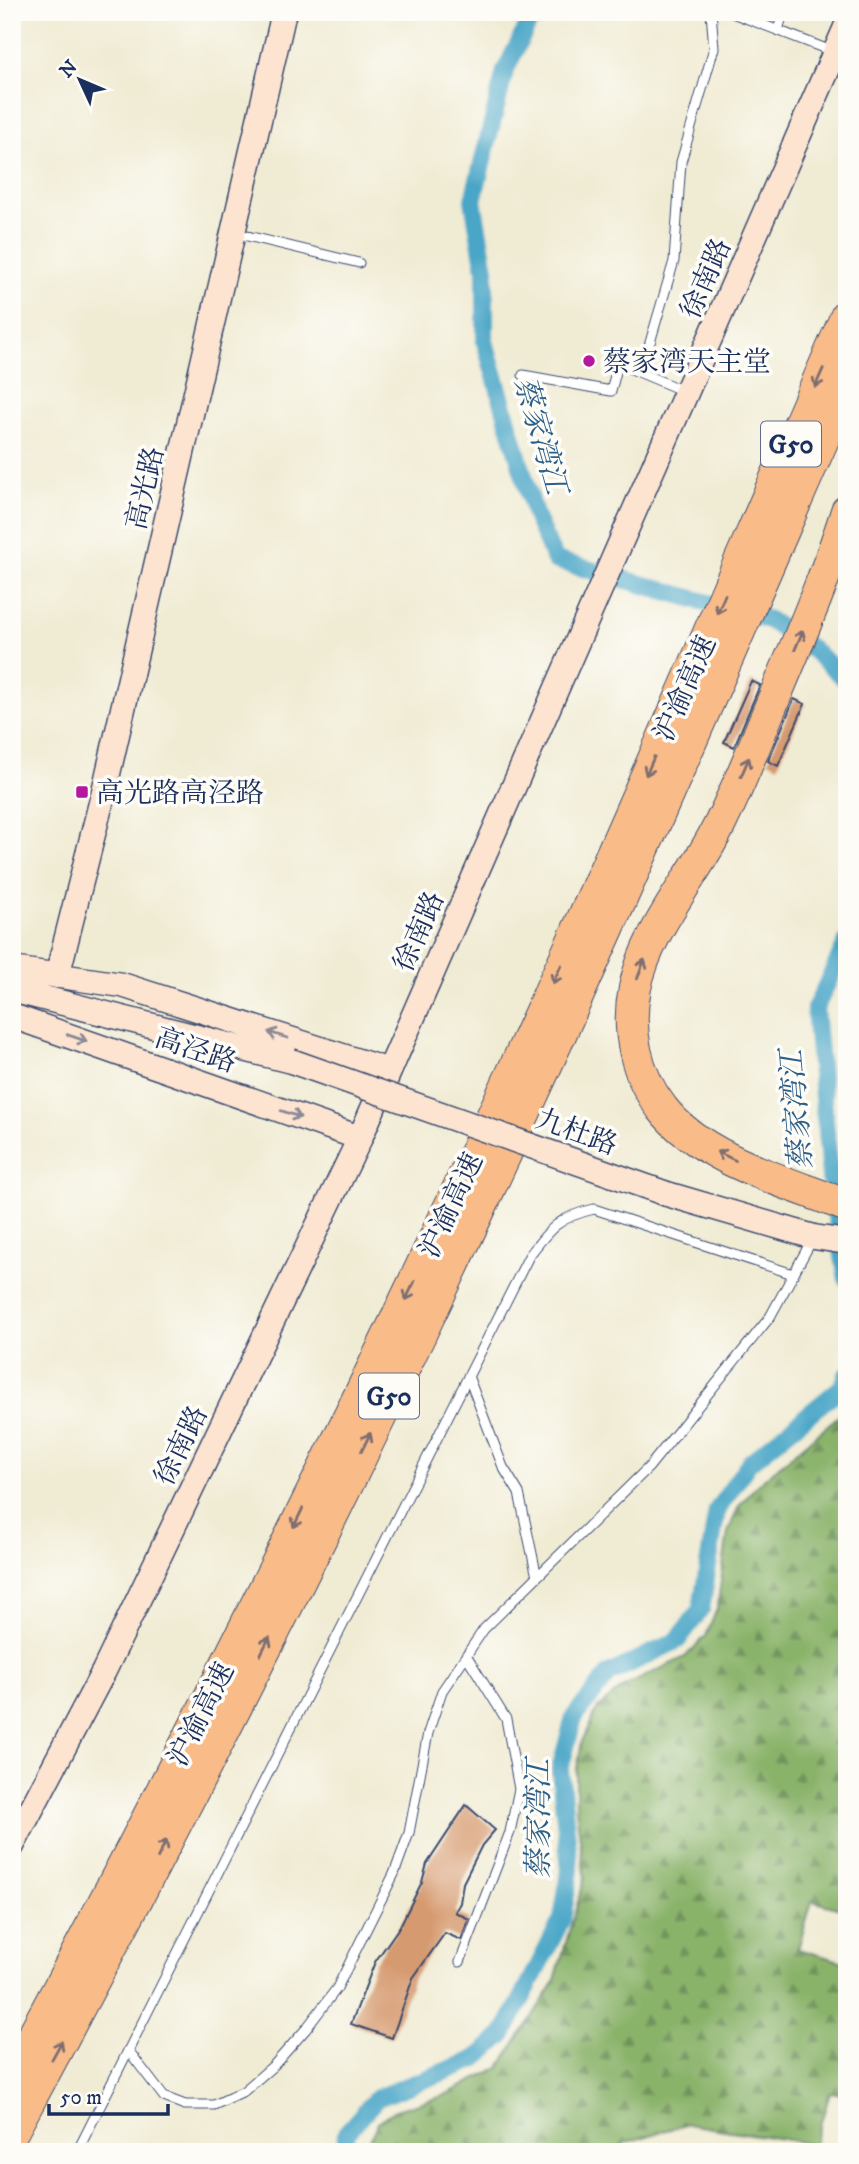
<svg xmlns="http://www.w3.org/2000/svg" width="859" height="2164" font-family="'IM FELL DW Pica','Noto Serif SC',serif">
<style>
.forest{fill:url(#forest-firs);stroke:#527164;stroke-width:2}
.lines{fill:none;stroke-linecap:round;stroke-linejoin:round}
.canal{stroke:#49a6c7;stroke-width:18}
.building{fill:#d69a6f}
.lane-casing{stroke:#3b4b70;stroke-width:11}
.secondary-casing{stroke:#3b4b70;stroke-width:27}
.highway-casing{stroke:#3b4b70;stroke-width:34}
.lane{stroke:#fff;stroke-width:9}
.secondary{stroke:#fde4d0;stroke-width:24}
.highway{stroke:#f9bc89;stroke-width:32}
.secondary-bridge-casing{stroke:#3b4b70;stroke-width:27;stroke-linecap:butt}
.secondary-bridge{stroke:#fde4d0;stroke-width:24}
.oneway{stroke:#7f6e71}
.oneway2{stroke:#8c8a97}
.poi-dot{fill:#b5179e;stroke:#fdfcf7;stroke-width:2.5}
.labels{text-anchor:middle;stroke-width:7;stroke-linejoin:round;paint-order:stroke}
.shield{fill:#fdfcf7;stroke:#5f6c8c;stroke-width:2}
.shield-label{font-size:26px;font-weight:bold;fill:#1b2f5e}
.street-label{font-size:28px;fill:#1b2f5e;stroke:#fdfcf7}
.poi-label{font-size:28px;fill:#1b2f5e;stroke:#fdfcf7;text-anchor:start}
.water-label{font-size:30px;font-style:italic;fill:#2d5f88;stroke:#fdfcf7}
</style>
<defs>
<pattern id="forest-firs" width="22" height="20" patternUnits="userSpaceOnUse" patternTransform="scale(1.75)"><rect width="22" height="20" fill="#8ab36b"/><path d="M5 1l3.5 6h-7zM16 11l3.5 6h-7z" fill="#70925b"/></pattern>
</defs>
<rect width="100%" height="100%" fill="#fdfcf7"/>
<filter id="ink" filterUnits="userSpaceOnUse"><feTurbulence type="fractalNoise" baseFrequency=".0143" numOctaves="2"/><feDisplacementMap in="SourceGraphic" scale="14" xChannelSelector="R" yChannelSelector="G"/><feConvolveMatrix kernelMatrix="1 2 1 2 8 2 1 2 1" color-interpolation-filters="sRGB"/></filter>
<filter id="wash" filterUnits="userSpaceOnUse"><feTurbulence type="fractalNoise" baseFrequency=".00686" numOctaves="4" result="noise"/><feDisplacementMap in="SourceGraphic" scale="28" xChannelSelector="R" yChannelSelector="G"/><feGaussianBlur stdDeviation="1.57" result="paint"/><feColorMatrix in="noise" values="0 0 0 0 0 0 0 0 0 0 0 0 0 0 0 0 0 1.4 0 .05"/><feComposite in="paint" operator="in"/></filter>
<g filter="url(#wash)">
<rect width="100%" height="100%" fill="#f0ebd3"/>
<path class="forest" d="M847,1409V1911L812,1901L798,1949L847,1963V2096L830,2093L814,2144L687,2124L627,2142L612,2152H364L378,2122L396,2110L443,2096L499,2068L554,1983L585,1878L576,1808V1774L582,1741L598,1708L623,1687L685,1657L706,1636L717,1609L728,1532L739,1506L759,1483Z"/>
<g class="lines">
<path class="canal" d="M534,12L505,71L473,200L485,270V342L536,518L555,560L769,620L812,649L847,681
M847,942L815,1009L831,1186L847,1279
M345,2152L346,2133L377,2098L474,2060L504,2034L562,1919L570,1870L560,1769L574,1717L609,1674L678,1640L701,1609L717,1510L749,1463L843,1386L847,1375"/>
</g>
<g id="blocks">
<path class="building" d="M751,681L760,685L734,747L724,742Z
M794,699L805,704L778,766L768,761Z
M466,1805L495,1830L482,1845L463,1883L460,1903L455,1912L469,1919L461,1940L445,1933L413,1978L392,2038L351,2024L375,1962L400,1926L422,1882L427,1864Z"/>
</g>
</g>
<g filter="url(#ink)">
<use href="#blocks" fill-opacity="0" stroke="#3b4b70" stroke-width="2"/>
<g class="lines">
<defs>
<path id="lane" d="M730,12L834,52
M778,31L783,12
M235,233L359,263
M523,375L611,391L618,364L641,373
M686,392L641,373L674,261L681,162L714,48L711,12
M468,1376L503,1467L519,1493L537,1577
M460,1962L510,1832L519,1789L506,1719L466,1655
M128,2050L164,2097L185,2105H214L244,2091L274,2065L306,2029L337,1988L394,1874L409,1833L428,1733L442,1691L484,1629L649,1467L770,1317L813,1238
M77,2152L529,1256C550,1228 559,1217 594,1209L793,1274"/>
<path id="secondary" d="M12,969L122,985L389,1071
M57,976L104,791L284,12
M12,990L291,1061
M12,1016L360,1138
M667,1194L814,1237L847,1242
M12,1846L104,1671L360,1138L847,25"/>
<path id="highway" d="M847,511C825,580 796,646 768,713C753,749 739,785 722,820C696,876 647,928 635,988C626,1030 636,1075 662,1108C700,1159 790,1183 847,1206
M12,2075C211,1707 395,1332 568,952C664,741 754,527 847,315
M12,2132C161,1858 303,1580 437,1299C581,998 713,690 847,384"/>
</defs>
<use href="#lane" class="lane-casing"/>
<use href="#secondary" class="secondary-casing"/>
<use href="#highway" class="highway-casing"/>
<use href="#lane" class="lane"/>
<use href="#secondary" class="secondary"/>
<use href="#highway" class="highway"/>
<defs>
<path id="secondary-bridge" d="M291,1061L667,1194"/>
</defs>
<use href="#secondary-bridge" class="secondary-bridge-casing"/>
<use href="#secondary-bridge" class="secondary-bridge"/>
</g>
<defs><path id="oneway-shaft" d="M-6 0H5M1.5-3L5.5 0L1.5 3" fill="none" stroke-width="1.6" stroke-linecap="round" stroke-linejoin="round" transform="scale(1.75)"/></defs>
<g class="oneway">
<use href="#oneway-shaft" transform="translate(819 378) rotate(114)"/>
<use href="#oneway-shaft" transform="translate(721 604) rotate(114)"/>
<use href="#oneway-shaft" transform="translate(799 640) rotate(-67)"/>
<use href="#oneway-shaft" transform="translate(650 766) rotate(114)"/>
<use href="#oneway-shaft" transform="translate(745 767) rotate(-67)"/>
<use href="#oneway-shaft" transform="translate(641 969) rotate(-70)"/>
<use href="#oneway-shaft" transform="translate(557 974) rotate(115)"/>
<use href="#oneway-shaft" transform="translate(726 1156) rotate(-154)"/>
<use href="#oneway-shaft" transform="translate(410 1291) rotate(116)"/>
<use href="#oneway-shaft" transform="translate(366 1442) rotate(-64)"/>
<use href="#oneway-shaft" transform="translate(298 1518) rotate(116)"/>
<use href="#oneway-shaft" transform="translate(265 1646) rotate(-63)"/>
<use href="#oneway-shaft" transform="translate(162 1849) rotate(-63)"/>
<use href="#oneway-shaft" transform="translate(57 2050) rotate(-61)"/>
</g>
<g class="oneway2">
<use href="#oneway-shaft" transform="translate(278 1035) rotate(-162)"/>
<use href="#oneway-shaft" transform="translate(77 1038) rotate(19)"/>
<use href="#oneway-shaft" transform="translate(291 1114) rotate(19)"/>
</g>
</g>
<g class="poi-dot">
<circle cx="589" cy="361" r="7"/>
<rect x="75" y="785" width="14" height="14" rx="3.5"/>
</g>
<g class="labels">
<g class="shield">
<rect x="761" y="421.5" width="60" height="45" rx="5"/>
<rect x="359" y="1373.5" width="60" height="45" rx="5"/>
</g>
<g class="shield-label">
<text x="791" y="453">G50</text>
<text x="389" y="1405">G50</text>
</g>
<g class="street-label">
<text transform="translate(705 278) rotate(-66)" y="10">徐南路</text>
<text transform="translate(144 488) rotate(-77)" y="10">高光路</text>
<text transform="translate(684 688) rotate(-66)" y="10">沪渝高速</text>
<text transform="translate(418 931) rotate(-66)" y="10">徐南路</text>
<text transform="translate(196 1049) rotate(19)" y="10">高泾路</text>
<text transform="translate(577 1131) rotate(20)" y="10">九杜路</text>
<text transform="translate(450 1205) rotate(-65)" y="10">沪渝高速</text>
<text transform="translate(180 1445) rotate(-64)" y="10">徐南路</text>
<text transform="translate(200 1714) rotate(-63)" y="10">沪渝高速</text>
</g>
<g class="poi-label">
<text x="603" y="371">蔡家湾天主堂</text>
<text x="96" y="802">高光路高泾路</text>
</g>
<g class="water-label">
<text transform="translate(541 435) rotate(74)" y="10">蔡家湾江</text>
<text transform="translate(796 1110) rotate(-95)" y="10">蔡家湾江</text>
<text transform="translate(538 1819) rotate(-90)" y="10">蔡家湾江</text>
</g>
</g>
<rect width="859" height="2164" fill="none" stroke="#fdfcf7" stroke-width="42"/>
<g transform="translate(80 80) rotate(314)" stroke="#fdfcf7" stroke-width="5" paint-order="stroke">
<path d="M0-5L12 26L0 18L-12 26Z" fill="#1b2f5e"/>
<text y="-10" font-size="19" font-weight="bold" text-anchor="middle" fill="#1b2f5e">N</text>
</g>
<path d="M49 2104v10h119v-10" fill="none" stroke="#1b2f5e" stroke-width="3.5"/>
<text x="60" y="2104" font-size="21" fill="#1b2f5e" stroke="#fdfcf7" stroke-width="5" paint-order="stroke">50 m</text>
</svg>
